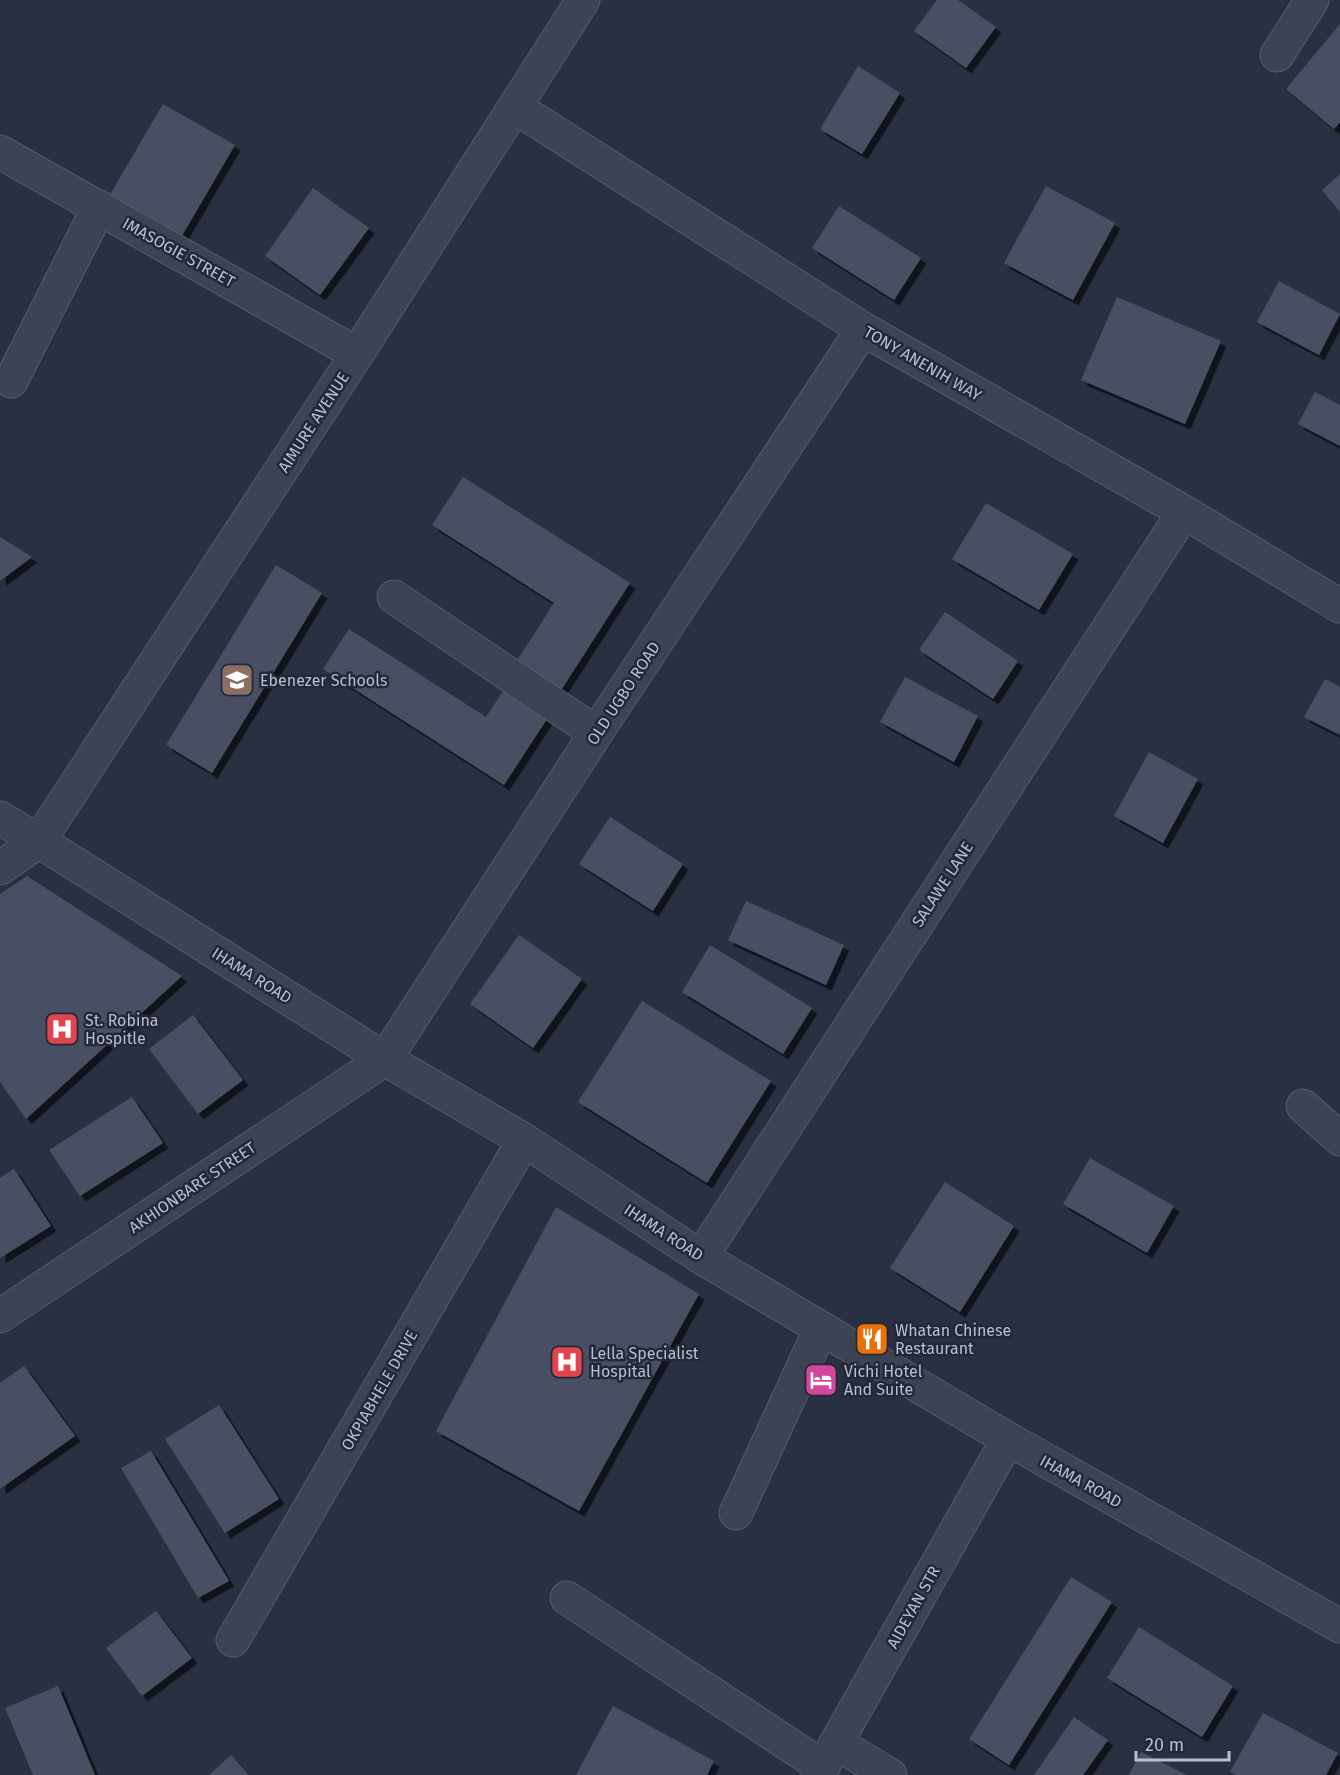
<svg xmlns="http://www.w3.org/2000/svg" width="1340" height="1775" font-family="'Fira Sans',sans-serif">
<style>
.building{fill:#495063;filter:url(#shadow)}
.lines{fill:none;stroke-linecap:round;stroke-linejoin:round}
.minor-casing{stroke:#565b69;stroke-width:35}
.minor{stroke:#3d4352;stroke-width:33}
.labels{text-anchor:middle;stroke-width:5;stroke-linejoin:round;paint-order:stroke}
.street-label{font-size:16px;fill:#bbbfcc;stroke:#222837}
.poi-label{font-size:16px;fill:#bbbfcc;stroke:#222837;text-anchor:start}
</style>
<defs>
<filter id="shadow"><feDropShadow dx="5.5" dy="5.5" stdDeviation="0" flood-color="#0009"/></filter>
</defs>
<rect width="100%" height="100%" fill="#293042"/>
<path class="building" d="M937,0H958L996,27L966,68L914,31Z
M1340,24V122L1334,129L1286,89Z
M858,66L900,93L862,154L820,129Z
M163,104L235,145L176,246L104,205Z
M1340,174V212L1322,190Z
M1046,186L1115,223L1073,300L1004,263Z
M313,188L369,228L320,295L265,256Z
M839,206L921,258L894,300L812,248Z
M1279,281L1340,314L1319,355L1257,322Z
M1117,297L1221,341L1185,424L1081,380Z
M1315,392L1340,405V446L1298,424Z
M463,477L630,583L556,698L511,670L554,603L432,525Z
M986,503L1073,554L1039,610L952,559Z
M0,537L32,557L0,581Z
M276,565L322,593L212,773L166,745Z
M945,612L1018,661L993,699L919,650Z
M349,629L486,717L503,691L547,719L504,785L323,669Z
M905,677L978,716L954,762L880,722Z
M1325,679L1340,687V735L1304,717Z
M1149,752L1198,779L1163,843L1114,816Z
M610,817L683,864L653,911L579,864Z
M27,876L182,976L26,1119L0,1082V894Z
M746,901L844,945L826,985L728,940Z
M519,935L582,979L533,1048L470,1004Z
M710,945L812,1008L783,1054L682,992Z
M642,1001L771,1081L707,1183L578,1102Z
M193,1015L243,1080L198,1114L149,1049Z
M132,1097L163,1143L80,1196L49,1150Z
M1090,1158L1174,1206L1147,1253L1063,1204Z
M14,1169L51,1226L0,1258V1178Z
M945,1182L1014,1226L960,1312L890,1268Z
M556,1207L699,1294L579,1511L436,1431Z
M24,1366L75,1436L0,1489V1383Z
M219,1405L279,1499L225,1533L165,1439Z
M151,1451L229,1581L198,1598L121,1468Z
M1071,1577L1112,1602L1009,1765L969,1739Z
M156,1611L192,1658L142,1696L106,1648Z
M1139,1627L1233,1686L1202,1737L1107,1678Z
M58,1686L95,1775H33L5,1708Z
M613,1706L714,1761L707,1775H576Z
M1263,1713L1338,1753L1326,1775H1236L1230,1772Z
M1074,1717L1108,1740L1083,1775H1034Z
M1141,1752L1187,1775H1129Z
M231,1755L249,1775H209Z"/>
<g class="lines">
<defs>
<path id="minor" d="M1277,55L1312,0
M515,107L863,329L1184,512L1340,606
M0,152L357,354
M11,381L99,207
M394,597L596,733
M0,818L39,841L385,1059L524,1140L701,1257L1008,1439L1340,1626
M0,868L39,841L357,354L583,0
M1303,1106L1340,1139
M701,1257L1184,512
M0,1316L385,1059L596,733L863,329
M736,1513L821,1328
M567,1598L823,1767
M233,1640L524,1140
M836,1743L890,1775
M818,1775L1008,1439"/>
</defs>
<use href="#minor" class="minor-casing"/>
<use href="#minor" class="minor"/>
</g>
<defs>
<symbol id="school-square" viewBox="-11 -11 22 22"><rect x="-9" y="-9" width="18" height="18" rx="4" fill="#8d6e63" stroke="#222837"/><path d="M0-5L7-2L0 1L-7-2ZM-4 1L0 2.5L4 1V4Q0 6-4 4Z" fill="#fff"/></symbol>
<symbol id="hospital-square" viewBox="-11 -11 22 22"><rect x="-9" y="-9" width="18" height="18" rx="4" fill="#e0444e" stroke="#222837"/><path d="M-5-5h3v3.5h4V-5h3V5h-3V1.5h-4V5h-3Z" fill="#fff"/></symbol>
<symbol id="restaurant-square" viewBox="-11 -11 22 22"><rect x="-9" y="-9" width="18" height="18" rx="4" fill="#e8710a" stroke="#222837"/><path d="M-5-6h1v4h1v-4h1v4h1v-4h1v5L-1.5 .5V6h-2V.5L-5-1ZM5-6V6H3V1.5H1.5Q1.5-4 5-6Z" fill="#fff"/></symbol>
<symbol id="hotel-square" viewBox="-11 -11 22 22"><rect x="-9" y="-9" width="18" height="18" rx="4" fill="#d1479c" stroke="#222837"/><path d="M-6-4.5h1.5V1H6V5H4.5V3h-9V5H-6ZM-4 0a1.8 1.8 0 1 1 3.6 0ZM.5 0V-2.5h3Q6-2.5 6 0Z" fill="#fff"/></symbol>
</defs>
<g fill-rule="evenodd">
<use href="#school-square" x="218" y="661" width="38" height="38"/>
<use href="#hospital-square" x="43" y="1010" width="38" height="38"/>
<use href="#restaurant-square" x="853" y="1320" width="38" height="38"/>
<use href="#hospital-square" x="548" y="1343" width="38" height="38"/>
<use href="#hotel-square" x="802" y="1361" width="38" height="38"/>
</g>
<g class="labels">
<g class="street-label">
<text transform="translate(179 252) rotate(29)" y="6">IMASOGIE STREET</text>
<text transform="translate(923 363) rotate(30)" y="6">TONY ANENIH WAY</text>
<text transform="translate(313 422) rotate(-57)" y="6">AIMURE AVENUE</text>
<text transform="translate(623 693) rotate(-57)" y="6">OLD UGBO ROAD</text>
<text transform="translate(942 884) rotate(-57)" y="6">SALAWE LANE</text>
<text transform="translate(252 975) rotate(32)" y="6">IHAMA ROAD</text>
<text transform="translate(192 1187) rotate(-34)" y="6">AKHIONBARE STREET</text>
<text transform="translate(664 1232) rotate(33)" y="6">IHAMA ROAD</text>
<text transform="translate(379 1390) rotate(-60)" y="6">OKPIABHELE DRIVE</text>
<text transform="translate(1081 1481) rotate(29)" y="6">IHAMA ROAD</text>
<text transform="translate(913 1607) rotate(-61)" y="6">AIDEYAN STR</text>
</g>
<g class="poi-label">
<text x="260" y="686">Ebenezer Schools</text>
<text x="85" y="1026">St. Robina<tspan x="85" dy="18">Hospitle</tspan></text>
<text x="895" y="1336">Whatan Chinese<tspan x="895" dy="18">Restaurant</tspan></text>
<text x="590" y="1359">Lella Specialist<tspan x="590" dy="18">Hospital</tspan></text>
<text x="844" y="1377">Vichi Hotel<tspan x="844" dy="18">And Suite</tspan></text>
</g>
</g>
<path d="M1136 1751v9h93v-9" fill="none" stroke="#bbbfcc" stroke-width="3"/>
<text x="1145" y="1751" font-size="18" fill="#bbbfcc" stroke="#222837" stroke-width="4.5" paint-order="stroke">20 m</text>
</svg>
